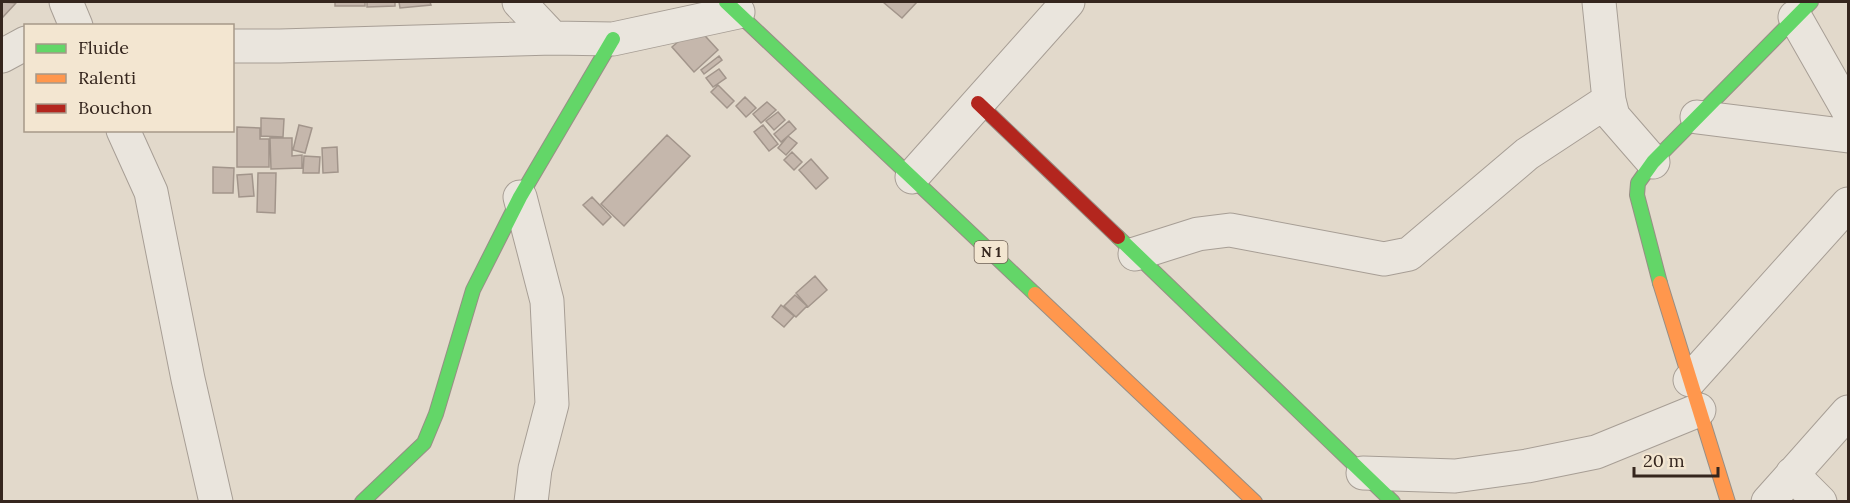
<svg xmlns="http://www.w3.org/2000/svg" width="1850" height="503" font-family="Lora,serif">
<style>
.building{fill:#c5b7ac;stroke:#a2958b;stroke-width:1.5}
.lines{fill:none;stroke-linecap:round;stroke-linejoin:round}
.street-casing{stroke:#a79e95;stroke-width:35}
.fast-casing{stroke:#978e85;stroke-width:16}
.slow-casing{stroke:#978e85;stroke-width:16}
.jam-casing{stroke:#978e85;stroke-width:16}
.street{stroke:#eae5dd;stroke-width:33}
.fast{stroke:#63d668;stroke-width:14}
.slow{stroke:#ff974d;stroke-width:14}
.jam{stroke:#b3261e;stroke-width:14}
.labels{text-anchor:middle;stroke-width:4.5;stroke-linejoin:round;paint-order:stroke}
.shield{fill:#f3e6d1;stroke:#6e6054;stroke-width:1.5}
.shield-label{font-size:14px;font-weight:bold;fill:#35261e}
</style>
<rect width="100%" height="100%" fill="#e2d9cb"/>
<path class="building" d="M2,2L16,3L2,18Z
M335,2H365V6H335Z
M367,2H395V6L367,7Z
M399,2H430L431,5L400,8Z
M883,2H917L902,18Z
M696,26L718,50L694,72L672,47Z
M719,56L722,60L704,74L701,70Z
M719,69L726,78L713,87L706,78Z
M718,85L734,101L727,108L711,92Z
M745,97L756,108L746,117L736,106Z
M767,102L776,110L761,123L753,114Z
M778,112L785,120L774,130L766,121Z
M261,118L284,119L283,137L261,136Z
M789,121L796,129L781,142L774,134Z
M299,125L312,128L305,153L293,150Z
M763,125L778,144L769,151L754,132Z
M237,127L260,128V139H269V167H237Z
M667,135L690,156L624,226L601,204Z
M788,136L797,143L786,155L778,148Z
M270,138H292V156L302,155V168L271,169Z
M337,147L338,172L323,173L322,148Z
M792,152L802,162L794,170L784,160Z
M304,156L320,157L319,173H303Z
M811,159L828,178L816,189L799,170Z
M213,167L234,168L233,193H213Z
M258,173H276L275,213L257,212Z
M252,174L254,196L239,197L237,175Z
M592,197L611,217L603,225L583,205Z
M815,276L827,290L808,307L796,293Z
M795,295L807,306L796,317L784,306Z
M781,305L794,316L784,327L772,317Z"/>
<g class="lines">
<defs>
<path id="street" d="M66,2L76,26
M519,2L553,38
M1599,2L1609,100L1613,116L1653,162
M1795,17L1848,110
M232,46H280L553,38L613,39L738,12
M2,56L26,43
M1697,117L1848,136
M123,130L151,192L188,379L216,502
M912,177L1068,2
M520,197L547,301L552,404L535,469L531,502
M1135,254L1198,234L1230,230L1384,259L1409,254L1527,154L1609,100
M1690,380L1848,204
M1363,473L1455,476L1527,466L1596,452L1699,410
M1792,474L1820,502
M1768,502L1848,412"/>
<path id="fast" d="M726,2L1035,294
M1118,237L1393,502
M1660,283L1637,195L1638,183L1653,162L1811,2
M362,502L424,443L436,414L473,290L520,197L613,39"/>
<path id="slow" d="M1660,283L1728,502
M1035,294L1255,502"/>
<path id="jam" d="M978,103L1118,237"/>
</defs>
<use href="#street" class="street-casing"/>
<use href="#fast" class="fast-casing"/>
<use href="#slow" class="slow-casing"/>
<use href="#jam" class="jam-casing"/>
<use href="#street" class="street"/>
<use href="#fast" class="fast"/>
<use href="#slow" class="slow"/>
<use href="#jam" class="jam"/>
</g>
<g class="labels">
<rect class="shield" x="974.5" y="241" width="33" height="22" rx="4.5"/>
<g class="shield-label">
<text x="991" y="257">N 1</text>
</g>
</g>
<rect width="1850" height="503" fill="none" stroke="#35261e" stroke-width="6"/>
<rect x="24" y="24" width="210" height="108" fill="#f3e6d1" stroke="#a79989" stroke-width="1.5"/>
<rect x="36" y="44" width="30" height="9" fill="#63d668" stroke="#a79989" stroke-width="1.5"/>
<text x="78" y="54" font-size="18" fill="#35261e">Fluide</text>
<rect x="36" y="74" width="30" height="9" fill="#ff974d" stroke="#a79989" stroke-width="1.5"/>
<text x="78" y="84" font-size="18" fill="#35261e">Ralenti</text>
<rect x="36" y="104" width="30" height="9" fill="#b3261e" stroke="#a79989" stroke-width="1.5"/>
<text x="78" y="114" font-size="18" fill="#35261e">Bouchon</text>
<path d="M1634 467v9h84v-9" fill="none" stroke="#35261e" stroke-width="3"/>
<text x="1643" y="467" font-size="18" fill="#35261e" stroke="#f3e6d1" stroke-width="4.5" paint-order="stroke">20 m</text>
</svg>
